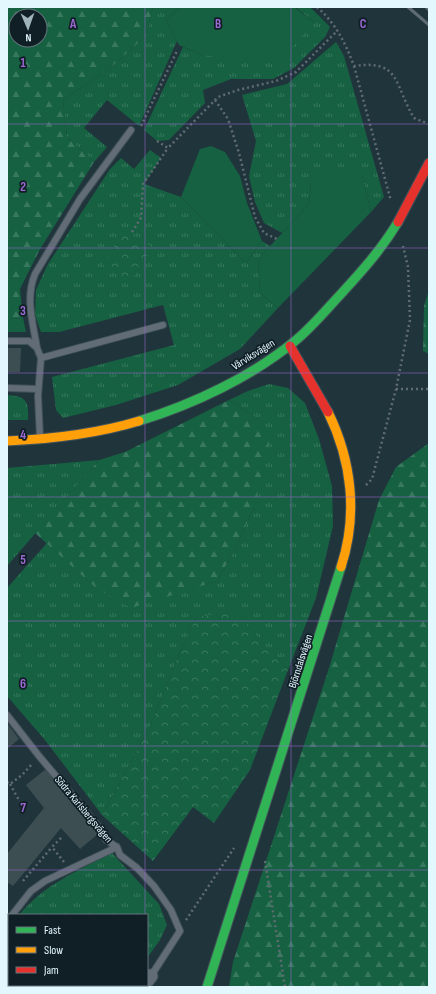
<svg xmlns="http://www.w3.org/2000/svg" width="436" height="994" font-family="'Sofia Sans Condensed',sans-serif">
<style>
.grass{fill:url(#grass-tufts)}
.forest{fill:url(#forest-firs);fill-rule:evenodd}
.park{fill:url(#park-crowns)}
.garden{fill:#166141}
.building{fill:#3c4e51}
.lines{fill:none;stroke-linecap:round;stroke-linejoin:round}
.lane-casing{stroke:#425259;stroke-width:8}
.street-casing{stroke:#425259;stroke-width:15}
.fast-casing{stroke:#425259;stroke-width:11}
.slow-casing{stroke:#425259;stroke-width:11}
.jam-casing{stroke:#425259;stroke-width:11}
.path{stroke:#606b73;stroke-width:2.5;stroke-dasharray:2 3;stroke-linecap:butt}
.lane{stroke:#616c77;stroke-width:6}
.street{stroke:#616c77;stroke-width:13}
.fast{stroke:#30b455;stroke-width:9}
.slow{stroke:#ff9f0a;stroke-width:9}
.jam{stroke:#e5322d;stroke-width:9}
.rail{stroke:#5e6b73;stroke-width:3}
.grid{fill:none;stroke:#9a69d2;stroke-width:1;stroke-opacity:0.55}
.labels{text-anchor:middle;stroke-width:3.5;stroke-linejoin:round;paint-order:stroke}
.street-label{font-size:11px;fill:#e3f7ff;stroke:#101f25}
.grid-label{font-size:13px;text-anchor:middle;font-weight:bold;fill:#9a69d2;stroke:#101f25;stroke-width:3.5;stroke-linejoin:round;paint-order:stroke}
</style>
<defs>
<pattern id="grass-tufts" width="24" height="20" patternUnits="userSpaceOnUse"><rect width="24" height="20" fill="#166141"/><path d="M3 7l-1-3M5 7V3M7 7l1-3M15 17l-1-3M17 17v-4M19 17l1-3" fill="none" stroke="#38785e"/></pattern>
<pattern id="forest-firs" width="22" height="20" patternUnits="userSpaceOnUse"><rect width="22" height="20" fill="#166141"/><path d="M5 1l3.5 6h-7zM16 11l3.5 6h-7z" fill="#38785e"/></pattern>
<pattern id="park-crowns" width="20" height="18" patternUnits="userSpaceOnUse"><rect width="20" height="18" fill="#166141"/><path d="M2 6a3 3 0 1 1 6 0M12 15a3 3 0 1 1 6 0" fill="none" stroke="#38785e"/></pattern>
</defs>
<rect width="100%" height="100%" fill="#20343c"/>
<path class="grass" d="M153,7H180L166,20L177,41L139,126L107,100L84,128L107,147L94,162L67,137L63,100L110,68L146,36Z
M295,7H310L330,27L325,37L294,68L273,79H231L203,90L205,103L169,140L157,141L144,130L183,47L202,55L314,22Z
M336,42L344,56L384,197L371,212L362,175L311,183L309,204L282,233L264,223L255,202L249,176L256,141L242,95L287,84Z
M150,150L161,158L144,184L181,197L246,263L262,241L270,246L258,259L260,293L278,308L240,349L178,385L116,405L63,418L56,410L52,377L174,345L163,305L59,332H41L35,315L36,290L48,264L110,169L121,158L134,169Z
M23,318L26,332H7V319Z
M269,384L288,388L305,403L319,439L332,486L333,526L316,598L288,670L236,614L197,616L179,654L150,726L102,815L45,740L7,696V588L47,543L96,588L175,593L217,581L233,553L254,508L260,420L229,400L248,391Z
M7,395C27,396 29,402 28,420H7Z
M99,460L7,566V468Z
M112,853L159,904L167,925L160,940L147,958V915H19C46,883 76,872 112,853Z
M9,952V985H127L125,987H7V954Z"/>
<path class="forest" d="M7,7H153L146,36L110,68L63,100L67,137L94,162L39,251L20,289L23,318L7,319ZM16,16H40V40H16Z
M429,290V354L423,351L424,306Z
M229,400L260,420L269,442L254,508L233,553L217,581L131,608L96,588L35,533L99,460L125,452Z
M429,443V987H229L233,962L329,668L379,500L396,467Z"/>
<path class="park" d="M124,230L152,247L131,281L103,265Z
M236,613L288,670L250,770L214,823L193,807L153,861L102,815L150,726L179,654L197,616Z"/>
<path class="garden" d="M180,7H294L314,22L279,62L202,55L179,45L166,20Z
M211,146L225,152L240,176L247,203L262,241L246,263L181,197L200,149Z
M348,166L362,175L371,212L278,308L260,293L258,259L309,204L311,183L318,173H331L337,179Z"/>
<path class="building" d="M7,348H21L20,372H7Z
M7,723L19,739L7,749Z
M46,769L99,833L80,849L61,828L13,886L7,882V854L44,808L26,785Z
M7,933L9,935V952L7,954Z"/>
<g class="lines">
<defs>
<path id="lane" d="M7,341H29L37,348L41,358L38,396L40,437
M37,348C33,323 25,298 35,274L80,199L131,130
M41,358L163,325
M7,388L38,389
M7,715L39,756L103,832L106,840L117,847L120,855L137,868L154,886L171,910L180,931L151,976
M12,915L31,891L45,881L117,847
M7,922L9,919"/>
<path id="street" d="M147,981L151,976"/>
<path id="fast" d="M139,421C194,404 251,377 295,341C312,327 325,311 340,295C362,271 381,250 398,222
M207,987L341,567"/>
<path id="slow" d="M328,412C352,461 358,515 341,567
M7,441C52,439 96,434 139,421"/>
<path id="jam" d="M398,222L429,163
M290,346L328,412"/>
</defs>
<use href="#lane" class="lane-casing"/>
<use href="#street" class="street-casing"/>
<use href="#fast" class="fast-casing"/>
<use href="#slow" class="slow-casing"/>
<use href="#jam" class="jam-casing"/>
<path class="path" d="M317,7C336,24 345,42 354,66C401,59 394,85 414,118L429,124
M354,66L391,201
M215,100L228,119L239,153L255,217L264,233L277,239
M141,126L177,51
M157,141L168,148L218,97L238,90L276,81L296,72L338,30
M132,232L141,218L143,184L168,148
M396,389H429
M366,485L372,479L396,389L410,320L408,267L403,246
M7,782L10,784L22,775L32,764
M10,784L20,802
M61,838L52,847L64,862
M265,861L285,987
M23,881L52,847
M186,920L234,848"/>
<use href="#lane" class="lane"/>
<use href="#street" class="street"/>
<use href="#fast" class="fast"/>
<use href="#slow" class="slow"/>
<use href="#jam" class="jam"/>
<path class="rail" d="M408,7L429,25
M426,7L429,10"/>
</g>
<path class="grid" d="M145,7V915M291,7V987M7,124H429M7,248H429M7,373H429M7,497H429M7,621H429M7,746H429M7,870H429M145,985V987"/>
<g class="labels">
<g class="street-label">
<text transform="translate(253 354) rotate(-32)" y="4">Vårviksvägen</text>
<text transform="translate(300 661) rotate(-72)" y="4">Björndalsvägen</text>
<text transform="translate(84 809) rotate(50)" y="4">Södra Karlsbergsvägen</text>
</g>
</g>
<g class="grid-label">
<text x="73" y="28">A</text>
<text x="218" y="28">B</text>
<text x="363" y="28">C</text>
<text x="23" y="67">1</text>
<text x="23" y="191">2</text>
<text x="23" y="315">3</text>
<text x="23" y="439">4</text>
<text x="23" y="564">5</text>
<text x="23" y="688">6</text>
<text x="23" y="812">7</text>
</g>
<rect width="436" height="994" fill="none" stroke="#e3f7ff" stroke-width="16"/>
<rect x="8" y="914" width="140" height="72" fill="#101f25" stroke="#64757c"/>
<rect x="16" y="927" width="20" height="6" fill="#30b455" stroke="#64757c"/>
<text x="44" y="934" font-size="12" fill="#e3f7ff">Fast</text>
<rect x="16" y="947" width="20" height="6" fill="#ff9f0a" stroke="#64757c"/>
<text x="44" y="954" font-size="12" fill="#e3f7ff">Slow</text>
<rect x="16" y="967" width="20" height="6" fill="#e5322d" stroke="#64757c"/>
<text x="44" y="974" font-size="12" fill="#e3f7ff">Jam</text>
<g transform="translate(28 28) rotate(178)"><circle r="19" fill="#101f25" stroke="#64757c"/>
<path d="M0-3L7 15L0 10L-7 15Z" fill="#9fb3bb"/>
<text y="-6" font-size="11" font-weight="bold" text-anchor="middle" fill="#e3f7ff">N</text>
</g>
</svg>
